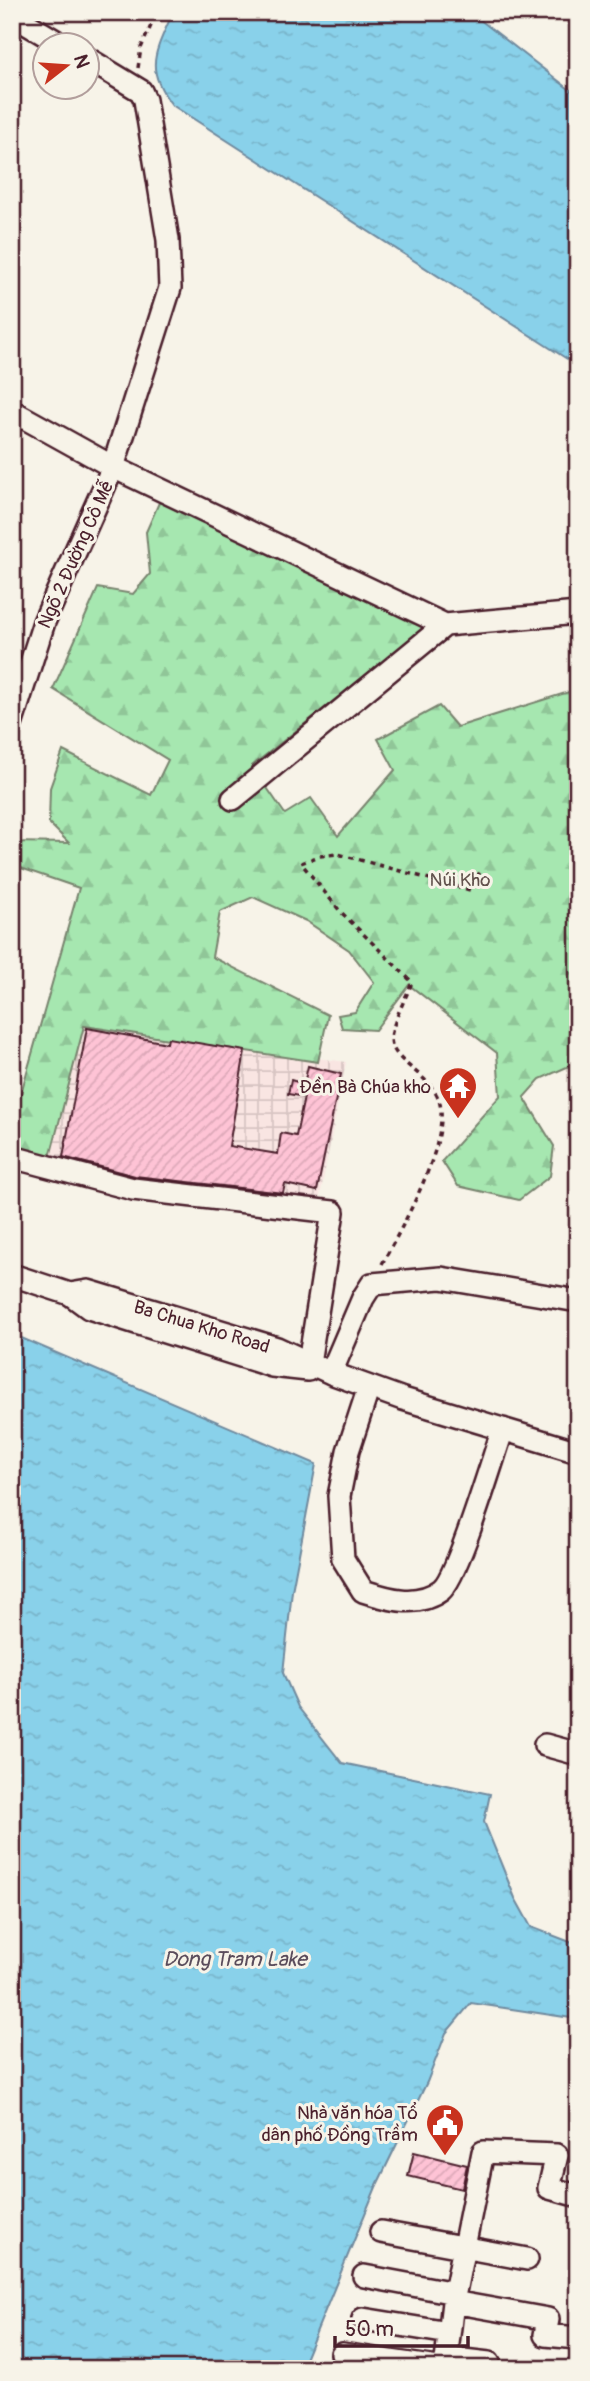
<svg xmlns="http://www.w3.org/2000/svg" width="590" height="2381" font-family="Pangolin,sans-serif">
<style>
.industrial{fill:url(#industrial-grid)}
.forest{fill:url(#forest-firs);stroke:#78836e;stroke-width:2}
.water{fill:url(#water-ripples);stroke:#708a9e;stroke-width:2}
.building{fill:url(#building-hatch);stroke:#4a1f2b;stroke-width:2}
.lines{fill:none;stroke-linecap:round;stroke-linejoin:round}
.minor-casing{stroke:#4a1f2b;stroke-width:26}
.path{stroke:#4a1f2b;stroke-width:3.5;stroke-dasharray:5 5;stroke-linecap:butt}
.minor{stroke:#f7f3e8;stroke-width:21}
.labels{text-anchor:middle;stroke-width:6;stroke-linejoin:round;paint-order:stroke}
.street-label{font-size:19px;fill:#4a1f2b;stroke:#f7f3e8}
.park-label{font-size:19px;fill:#61514c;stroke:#f7f3e8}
.poi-label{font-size:19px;fill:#4a1f2b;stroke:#f7f3e8;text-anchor:end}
.water-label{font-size:21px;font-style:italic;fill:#5a4c5b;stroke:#f7f3e8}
</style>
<defs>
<pattern id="industrial-grid" width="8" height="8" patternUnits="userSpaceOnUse" patternTransform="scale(1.75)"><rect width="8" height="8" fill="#f9e5e2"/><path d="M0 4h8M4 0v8" fill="none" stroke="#d7c4c2"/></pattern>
<pattern id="forest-firs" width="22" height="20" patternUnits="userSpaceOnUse" patternTransform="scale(1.75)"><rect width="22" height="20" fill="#a6e7b0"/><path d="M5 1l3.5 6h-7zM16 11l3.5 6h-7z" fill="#90c698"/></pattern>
<pattern id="water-ripples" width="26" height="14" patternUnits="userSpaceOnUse" patternTransform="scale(1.75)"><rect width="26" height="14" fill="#89d1ea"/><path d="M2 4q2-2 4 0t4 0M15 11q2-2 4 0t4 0" fill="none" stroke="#78b3c9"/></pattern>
<pattern id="building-hatch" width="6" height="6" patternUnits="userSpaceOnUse" patternTransform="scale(1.75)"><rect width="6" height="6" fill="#fec3d5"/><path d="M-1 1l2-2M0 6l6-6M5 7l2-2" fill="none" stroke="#dba7b7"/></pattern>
</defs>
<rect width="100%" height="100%" fill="#f7f3e8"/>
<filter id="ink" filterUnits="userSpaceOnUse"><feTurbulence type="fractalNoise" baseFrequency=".0143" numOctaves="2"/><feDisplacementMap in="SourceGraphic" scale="14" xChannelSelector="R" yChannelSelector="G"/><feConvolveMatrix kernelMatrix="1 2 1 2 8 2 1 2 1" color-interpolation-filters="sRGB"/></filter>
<g filter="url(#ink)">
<path class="industrial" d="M84,1026L346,1062L319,1201L147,1189L49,1161Z"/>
<path class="forest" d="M165,489L426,627L252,766L285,814L311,798L338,836L395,770L378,739L439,706L457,727L578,689V1062L540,1079L524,1097L554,1146L550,1176L519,1200L458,1186L442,1161L500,1096L497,1053L409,985L375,1030L342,1028L338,1015L355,1012L374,982L349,950L306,921L253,897L220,912L212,957L328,1015L318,1062L84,1026L49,1161L12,1146V1125L79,888L12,865V842L69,843L49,823L50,788L63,751L151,795L168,760L53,689L98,588L133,594L150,574L146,532Z"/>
<path class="water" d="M173,12H470L578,96V366L172,105C143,67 156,52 173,12Z
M12,1334L316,1464L292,1591L283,1673L298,1707L342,1763L490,1794L484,1822L515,1898L531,1927L578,1945V2019L471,2003L446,2033L427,2082L376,2187L301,2369H12Z"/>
<path class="building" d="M87,1028L167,1043L168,1038L245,1051L229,1146L278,1154L281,1133L296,1136L304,1097L288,1094L291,1080L304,1084L308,1066L341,1074L317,1191L285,1184L283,1193L135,1176L63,1157Z
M414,2152L467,2165L462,2189L408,2176Z"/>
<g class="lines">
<defs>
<path id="minor" d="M12,15L64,46
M12,411L113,467L445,625L578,613
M12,722L44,622L113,467L170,288L168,240L145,100L141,91L88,59
M233,799L445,625
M12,1157L133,1189L333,1212L309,1363
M12,1275L70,1294L89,1308L272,1366L308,1370
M70,1294L88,1291L277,1348L331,1373L403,1399L578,1452
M331,1373L363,1298L372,1284L441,1278L578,1301
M369,1387L348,1451L339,1496L343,1559L363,1591C388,1599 417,1608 441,1590C458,1577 493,1457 503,1429
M545,1745L578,1754
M381,2232L527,2259
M364,2276L455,2293
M453,2302L548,2319L545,2335L578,2338
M363,2319L449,2333
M342,2354L445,2369
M446,2358L489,2363
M445,2369L453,2302L483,2152L557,2155L549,2188L578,2196"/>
</defs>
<use href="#minor" class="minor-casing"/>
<path class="path" d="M138,68L141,48L157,12
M382,1264C402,1227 449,1145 440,1104C432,1071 384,1062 392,1032C396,1015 406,998 412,982L340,911L301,863L319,856L338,854L470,890L481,870"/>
<use href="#minor" class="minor"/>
</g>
</g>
<defs>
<symbol id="temple-pin" viewBox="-11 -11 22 30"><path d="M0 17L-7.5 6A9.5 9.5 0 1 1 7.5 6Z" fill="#c8321e" stroke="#f7f3e8"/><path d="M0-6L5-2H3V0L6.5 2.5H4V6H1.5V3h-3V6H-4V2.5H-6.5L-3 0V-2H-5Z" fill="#fff"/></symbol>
<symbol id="civic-pin" viewBox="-11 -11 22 30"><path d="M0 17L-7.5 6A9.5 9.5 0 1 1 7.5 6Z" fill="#c8321e" stroke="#f7f3e8"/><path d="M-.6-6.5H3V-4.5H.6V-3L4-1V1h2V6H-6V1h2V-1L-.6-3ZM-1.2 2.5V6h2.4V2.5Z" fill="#fff"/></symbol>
</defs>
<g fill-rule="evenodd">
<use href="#temple-pin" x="436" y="1064" width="44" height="60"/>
<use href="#civic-pin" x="423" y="2101" width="44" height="60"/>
</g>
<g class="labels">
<g class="street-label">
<text transform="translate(75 554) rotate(-66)" y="7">Ngõ 2 Đường Cô Mễ</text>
<text transform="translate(202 1326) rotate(17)" y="7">Ba Chua Kho Road</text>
</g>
<g class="park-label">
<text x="460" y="886">Núi Kho</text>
</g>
<g class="poi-label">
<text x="431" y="1093">Đền Bà Chúa kho</text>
<text x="418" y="2119">Nhà văn hóa Tổ<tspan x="418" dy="22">dân phố Đồng Trầm</tspan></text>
</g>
<g class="water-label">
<text x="235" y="1966">Dong Tram Lake</text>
</g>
</g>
<rect width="590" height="2381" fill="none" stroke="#f7f3e8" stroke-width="42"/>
<rect x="21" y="21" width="548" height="2339" fill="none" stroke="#4a1f2b" stroke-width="2.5" filter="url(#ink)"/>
<g transform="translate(66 66) rotate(73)"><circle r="33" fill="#f7f3e8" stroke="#b29e9c" stroke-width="2"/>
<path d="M0-5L12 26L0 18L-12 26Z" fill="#c8321e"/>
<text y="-10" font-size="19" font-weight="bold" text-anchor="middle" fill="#4a1f2b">N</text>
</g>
<path d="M335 2336v10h133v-10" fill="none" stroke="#4a1f2b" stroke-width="3.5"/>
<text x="345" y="2336" font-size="21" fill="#4a1f2b" stroke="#f7f3e8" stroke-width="5" paint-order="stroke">50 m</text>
</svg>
